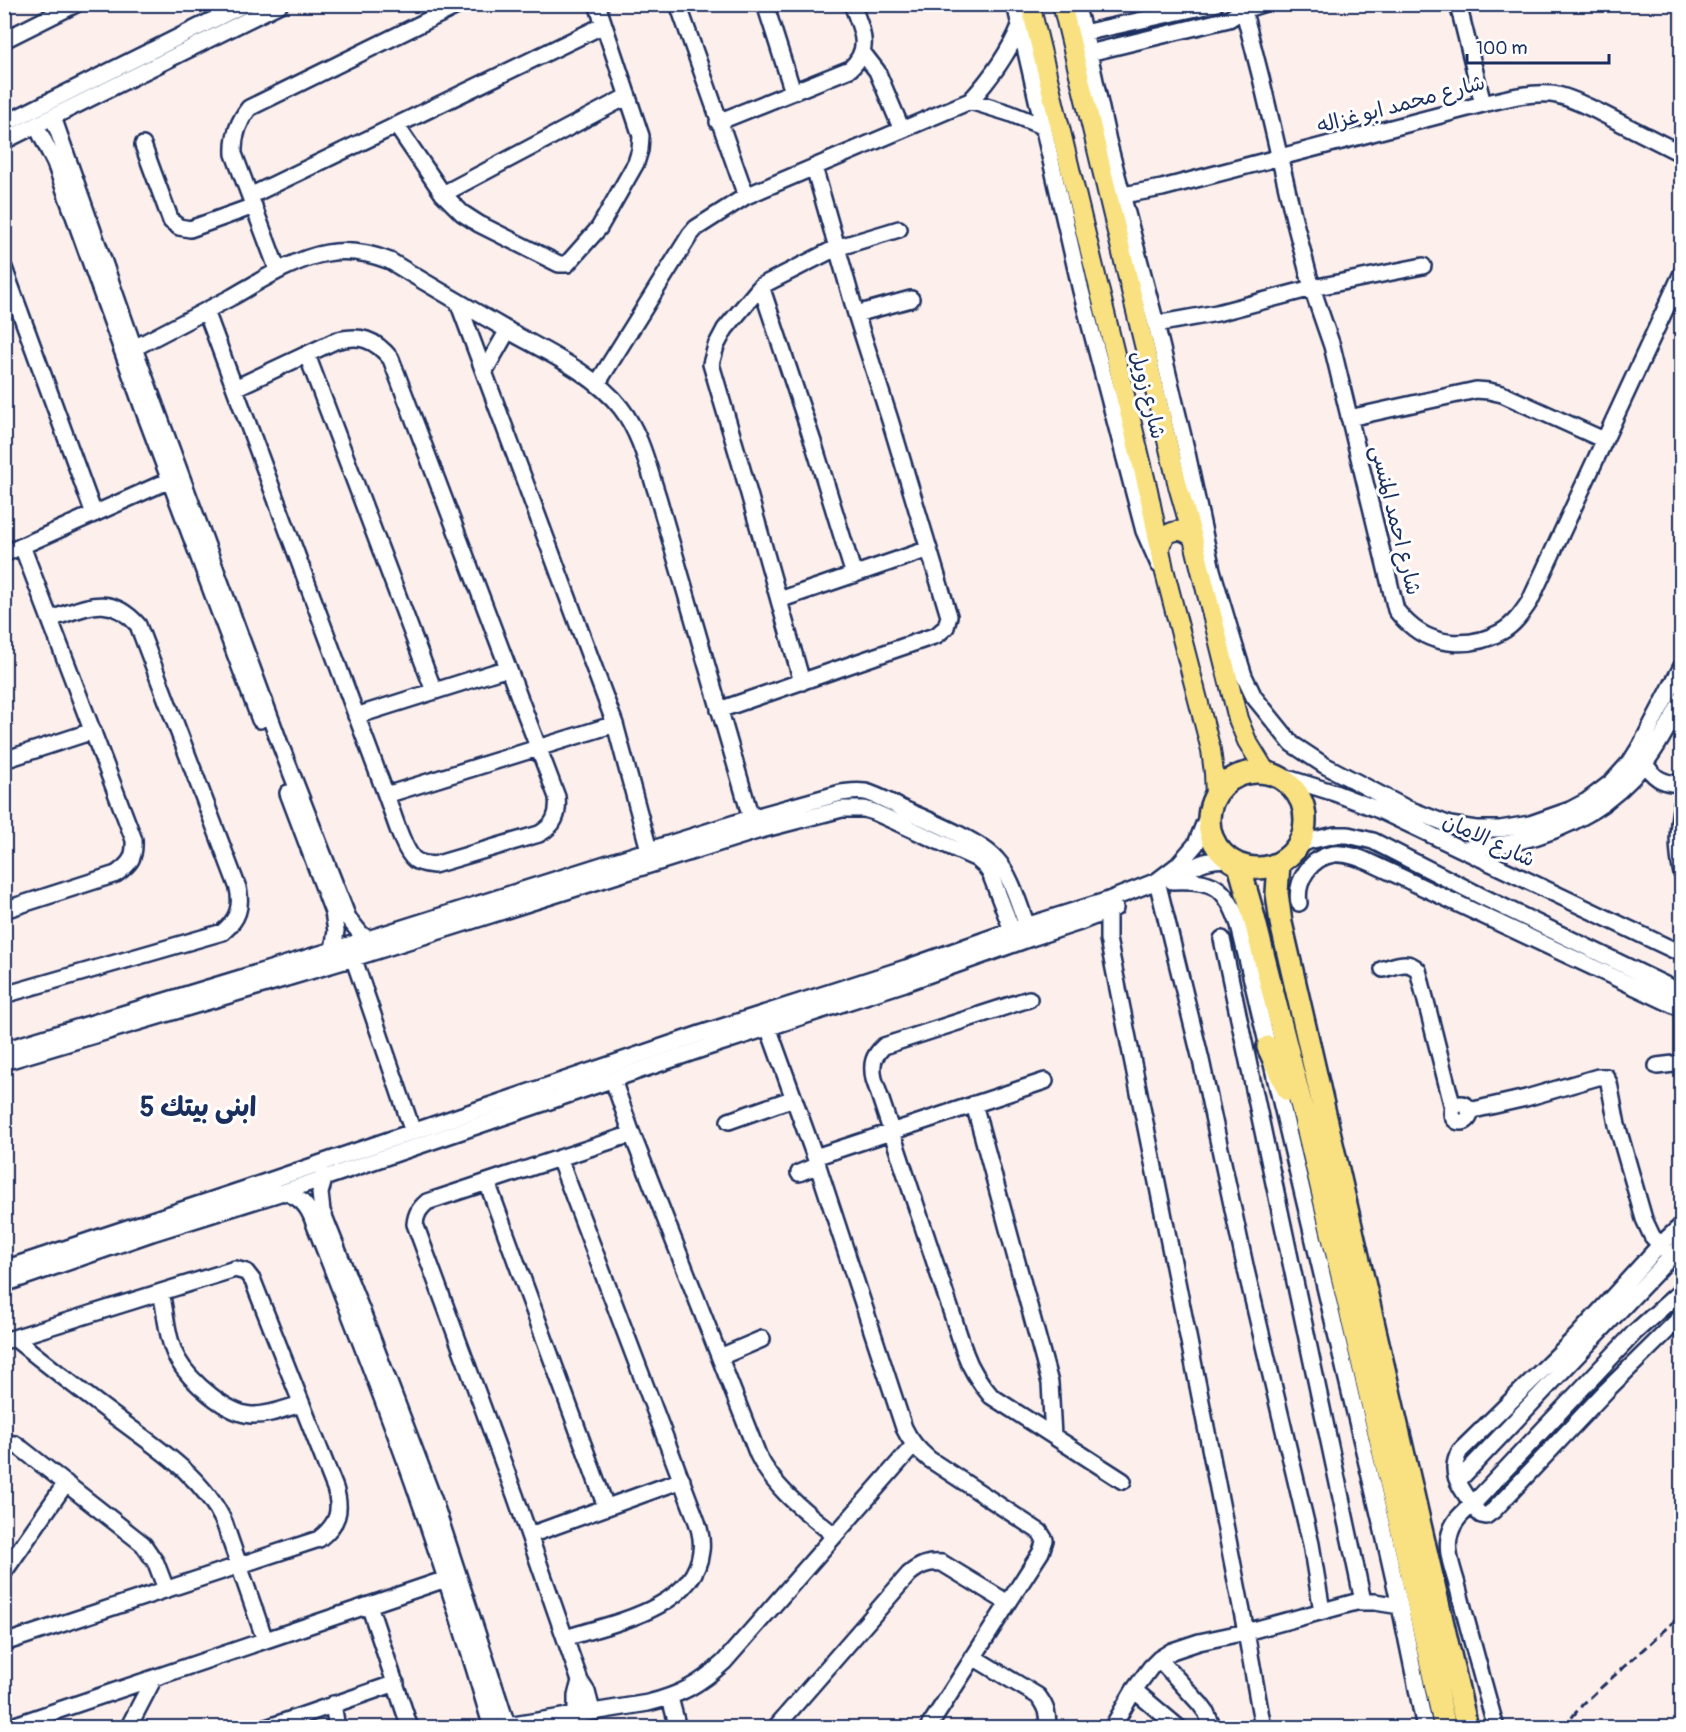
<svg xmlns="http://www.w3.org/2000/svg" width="1686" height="1732" font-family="Pangolin,'Playpen Sans Arabic',sans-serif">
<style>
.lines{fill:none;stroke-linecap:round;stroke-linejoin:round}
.minor-casing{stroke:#1b2f5e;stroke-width:20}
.major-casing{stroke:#1b2f5e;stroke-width:22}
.highway-casing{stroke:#1b2f5e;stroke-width:26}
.minor{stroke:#fff;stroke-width:15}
.major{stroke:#f9e181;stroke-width:18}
.highway{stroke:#f9e181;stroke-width:21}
.rail{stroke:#1b2f5e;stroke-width:3;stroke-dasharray:9 4.5;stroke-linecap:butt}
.labels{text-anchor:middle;stroke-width:6;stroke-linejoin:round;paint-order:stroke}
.street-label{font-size:21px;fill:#1b2f5e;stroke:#fff}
.district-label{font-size:27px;font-weight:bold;fill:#1b2f5e;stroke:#fff}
</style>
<rect width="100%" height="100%" fill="#fdefec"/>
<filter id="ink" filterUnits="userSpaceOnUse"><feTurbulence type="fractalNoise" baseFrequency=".0167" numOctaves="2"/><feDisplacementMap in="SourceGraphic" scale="12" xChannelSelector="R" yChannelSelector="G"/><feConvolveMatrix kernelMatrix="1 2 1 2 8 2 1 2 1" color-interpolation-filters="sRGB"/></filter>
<g filter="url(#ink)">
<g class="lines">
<defs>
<path id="minor" d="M678,4L746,196
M765,4L793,92
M1015,4L1081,291L1144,531L1159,565
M1076,4L1089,53L1108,141L1156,324L1187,453L1212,570L1234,644L1244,676L1254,697L1292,744L1324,765L1406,808L1450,825L1476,829H1500L1530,824L1570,810L1587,801L1612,782L1631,761L1641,745L1682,666
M1242,4L1261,78L1295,223L1312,288L1332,346L1396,610C1400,615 1404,620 1409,624C1434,647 1472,648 1501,632C1514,625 1522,613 1530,601L1682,273
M1458,4L1483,104
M1083,33L1215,4
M4,40L76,4
M863,53L877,71L902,130
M1089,53L1229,19L1243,10L1262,4
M970,101L1009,113L1044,127
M53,117L134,348L280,744L348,918L360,933L367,939
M718,122L850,69C873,48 861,29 852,4
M4,124L245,4
M36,125L55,163L145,414L260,720
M396,125L443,194L462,213L479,224L559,264H567L599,228L636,163L640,150L641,136L597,4
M4,141L280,4
M143,145L171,221L179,227L190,229L254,206
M443,194L628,96
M1123,195L1162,188L1483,104C1504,99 1529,92 1551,94C1568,96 1584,105 1599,112C1627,126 1654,140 1682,154
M250,196L604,25
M4,268L94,514
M278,271L234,154C233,136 238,122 249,108L461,4
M761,286L814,445L854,575
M458,302L615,724L649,850
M206,311L386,795C392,810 403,851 415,860C421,864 427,864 434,865L539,834C554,826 559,815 557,797L391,359C375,339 360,334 335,341L235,388
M856,314L911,299
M1156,324L1217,313L1312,288L1423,266
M134,348C167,331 200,314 232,297C260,281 296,258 327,253C349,249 370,253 390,261C429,285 469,308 509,331C546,352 595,374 621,408C641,434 648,467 658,497L751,818
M307,355L434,691
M484,372L508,330
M597,384L690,235L696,228L746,196L970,101C991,78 1008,55 1020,26
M1349,418L1476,390L1489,391L1502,394L1604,440
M4,554L170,480
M779,600L929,549
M802,682L742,469L711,364L716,346L725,329L761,286L836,248L899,229
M719,710L937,635L946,627L949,616L890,420L856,314L814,167
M356,716L508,668
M4,760L93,731
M1645,763C1653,778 1664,785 1682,783
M1274,774L1335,793L1379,810L1682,954
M288,793L333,912L336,931L333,950
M386,795L615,724
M1682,804C1677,827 1677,851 1682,874
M1298,846L1309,841L1335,835H1348L1373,841L1481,896L1682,993
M1463,849C1534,845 1599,821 1645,763C1660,744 1671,722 1682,699
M1175,879C1193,866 1207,857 1230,860
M1157,881L1201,1060L1246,1270L1311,1544L1322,1611
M1172,881C1213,879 1226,886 1239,925L1384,1535L1400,1606L1425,1728
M1106,901L1108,916V939L1198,1386L1246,1632L1263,1728
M1299,903C1295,881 1311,857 1334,854C1348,853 1360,858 1371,863L1682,1009
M4,910L116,874C130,864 135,858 134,840L22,546
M1222,939L1363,1601
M351,951L413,1132
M1383,969C1396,966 1407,959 1418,970L1453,1108
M4,995L223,932C238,919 242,907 238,888L138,625C108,592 86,608 50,619
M1029,999L884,1046C873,1056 871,1064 874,1079L965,1353C971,1370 979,1382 991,1396L1123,1481
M768,1027L815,1157L904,1428C910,1441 918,1450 929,1459L1040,1532L1045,1540L1041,1552L928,1728
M4,1050L333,950L751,818L841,793C850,792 860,790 869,793C880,797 892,803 903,809C926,819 981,841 996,859C1011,875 1019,905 1027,926
M4,1062L354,958L757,831L842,809H864L874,812L977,859L985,866L990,873L1015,938
M1657,1066L1682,1063
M613,1080L632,1134L758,1455C775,1490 805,1511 834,1535
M974,1104L1050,1383L1053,1436
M1452 1113a9 9 0 1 1 18 0a9 9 0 1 1-18 0Z
M1469,1111L1526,1098L1598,1077H1606L1609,1083L1617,1125L1644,1219L1652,1236L1670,1256
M729,1121L794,1098
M815,1157L1045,1081
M559,1158L693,1511C698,1524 703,1537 701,1551C695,1609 609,1624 565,1638
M799,1173L818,1165
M325,1176L320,1193L322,1211L361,1309L434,1501L508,1728
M487,1182L606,1507
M283,1192C297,1196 305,1202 311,1215C347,1307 384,1399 417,1493C444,1570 469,1649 492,1728
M1682,1225L1660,1245L1577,1336L1460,1451C1446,1475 1464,1491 1477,1511L1481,1515L1486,1516L1494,1510L1606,1391L1682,1316
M4,1269L245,1189L700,1034L906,968L1013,930L1106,901L1157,881L1178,865L1196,844L1209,812
M4,1284L152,1233L283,1192L705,1048L905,983L1031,938L1080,922L1115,908
M161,1292C166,1314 167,1341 178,1360C190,1381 226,1413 251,1415C268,1416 286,1408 301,1404
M14,1338C45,1363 77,1388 109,1412C151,1444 201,1473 224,1522L265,1640
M4,1341L235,1269L246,1272L253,1281L335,1488C342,1511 338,1524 319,1539L4,1643
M720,1357L762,1339
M4,1443L15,1444L22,1449L143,1544L156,1563L166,1589
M1458,1481L1682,1245
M530,1535L682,1480
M4,1572L66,1483
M369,1605L410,1728
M973,1657L1038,1696C1046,1707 1049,1715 1047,1728
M1159,1659L1200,1704L1206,1712L1213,1728
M1134,1690L1179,1728
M670,1698L678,1728
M333,1704L337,1728
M592,1711L587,1692L580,1681L515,1495L415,1224C416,1214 419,1209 427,1202L632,1134
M576,1714V1696L580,1681
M507,1726L648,1703C680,1695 699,1685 724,1662L914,1445
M6,1728L446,1579
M128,1728L154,1678
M266,1728L396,1683
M775,1728L909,1574C920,1565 927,1562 942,1563L1008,1603
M1112,1728L1134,1690L1151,1667L1159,1659L1172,1651L1199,1642L1246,1632L1356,1602H1375L1400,1606
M1496,1728C1483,1681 1470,1635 1458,1588C1454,1572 1446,1554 1449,1538C1452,1522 1461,1514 1473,1504L1635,1332L1682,1290"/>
<path id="major" d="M1030,4L1148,490L1164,569L1211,750L1214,773L1215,796
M1062,4L1178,486L1193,538L1238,719L1247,741L1266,772
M1160,548C1164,531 1180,525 1193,538"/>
<path id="highway" d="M1209 820a48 48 0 1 1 96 0a48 48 0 1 1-96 0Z
M1279,863L1277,893L1281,923L1467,1728
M1239,865L1253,914L1309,1135L1402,1532L1445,1728
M1268,1047L1288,1090"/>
</defs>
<use href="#minor" class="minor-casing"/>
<use href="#major" class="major-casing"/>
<use href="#highway" class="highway-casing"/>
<use href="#minor" class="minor"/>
<use href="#major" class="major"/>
<use href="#highway" class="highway"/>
<path class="rail" d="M1563,1728L1583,1704L1682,1614"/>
</g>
</g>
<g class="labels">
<g class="street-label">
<text transform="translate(1401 104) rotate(-15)" y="7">شارع محمد ابو غزاله</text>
<text transform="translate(1148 395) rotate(76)" y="7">شارع زويل</text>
<text transform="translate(1396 520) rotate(76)" y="7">شارع احمد المنسى</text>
<text transform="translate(1489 840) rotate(25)" y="7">شارع الامان</text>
</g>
<g class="district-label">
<text x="198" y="1116">ابنى بيتك 5</text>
</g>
</g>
<rect width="1686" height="1732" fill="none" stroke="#fff" stroke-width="24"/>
<rect x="12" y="12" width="1662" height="1708" fill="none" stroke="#1b2f5e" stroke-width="2" filter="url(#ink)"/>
<path d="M1467 54v9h142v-9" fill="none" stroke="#1b2f5e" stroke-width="3"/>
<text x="1476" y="54" font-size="18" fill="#1b2f5e" stroke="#ffffff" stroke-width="4.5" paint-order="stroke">100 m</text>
</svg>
